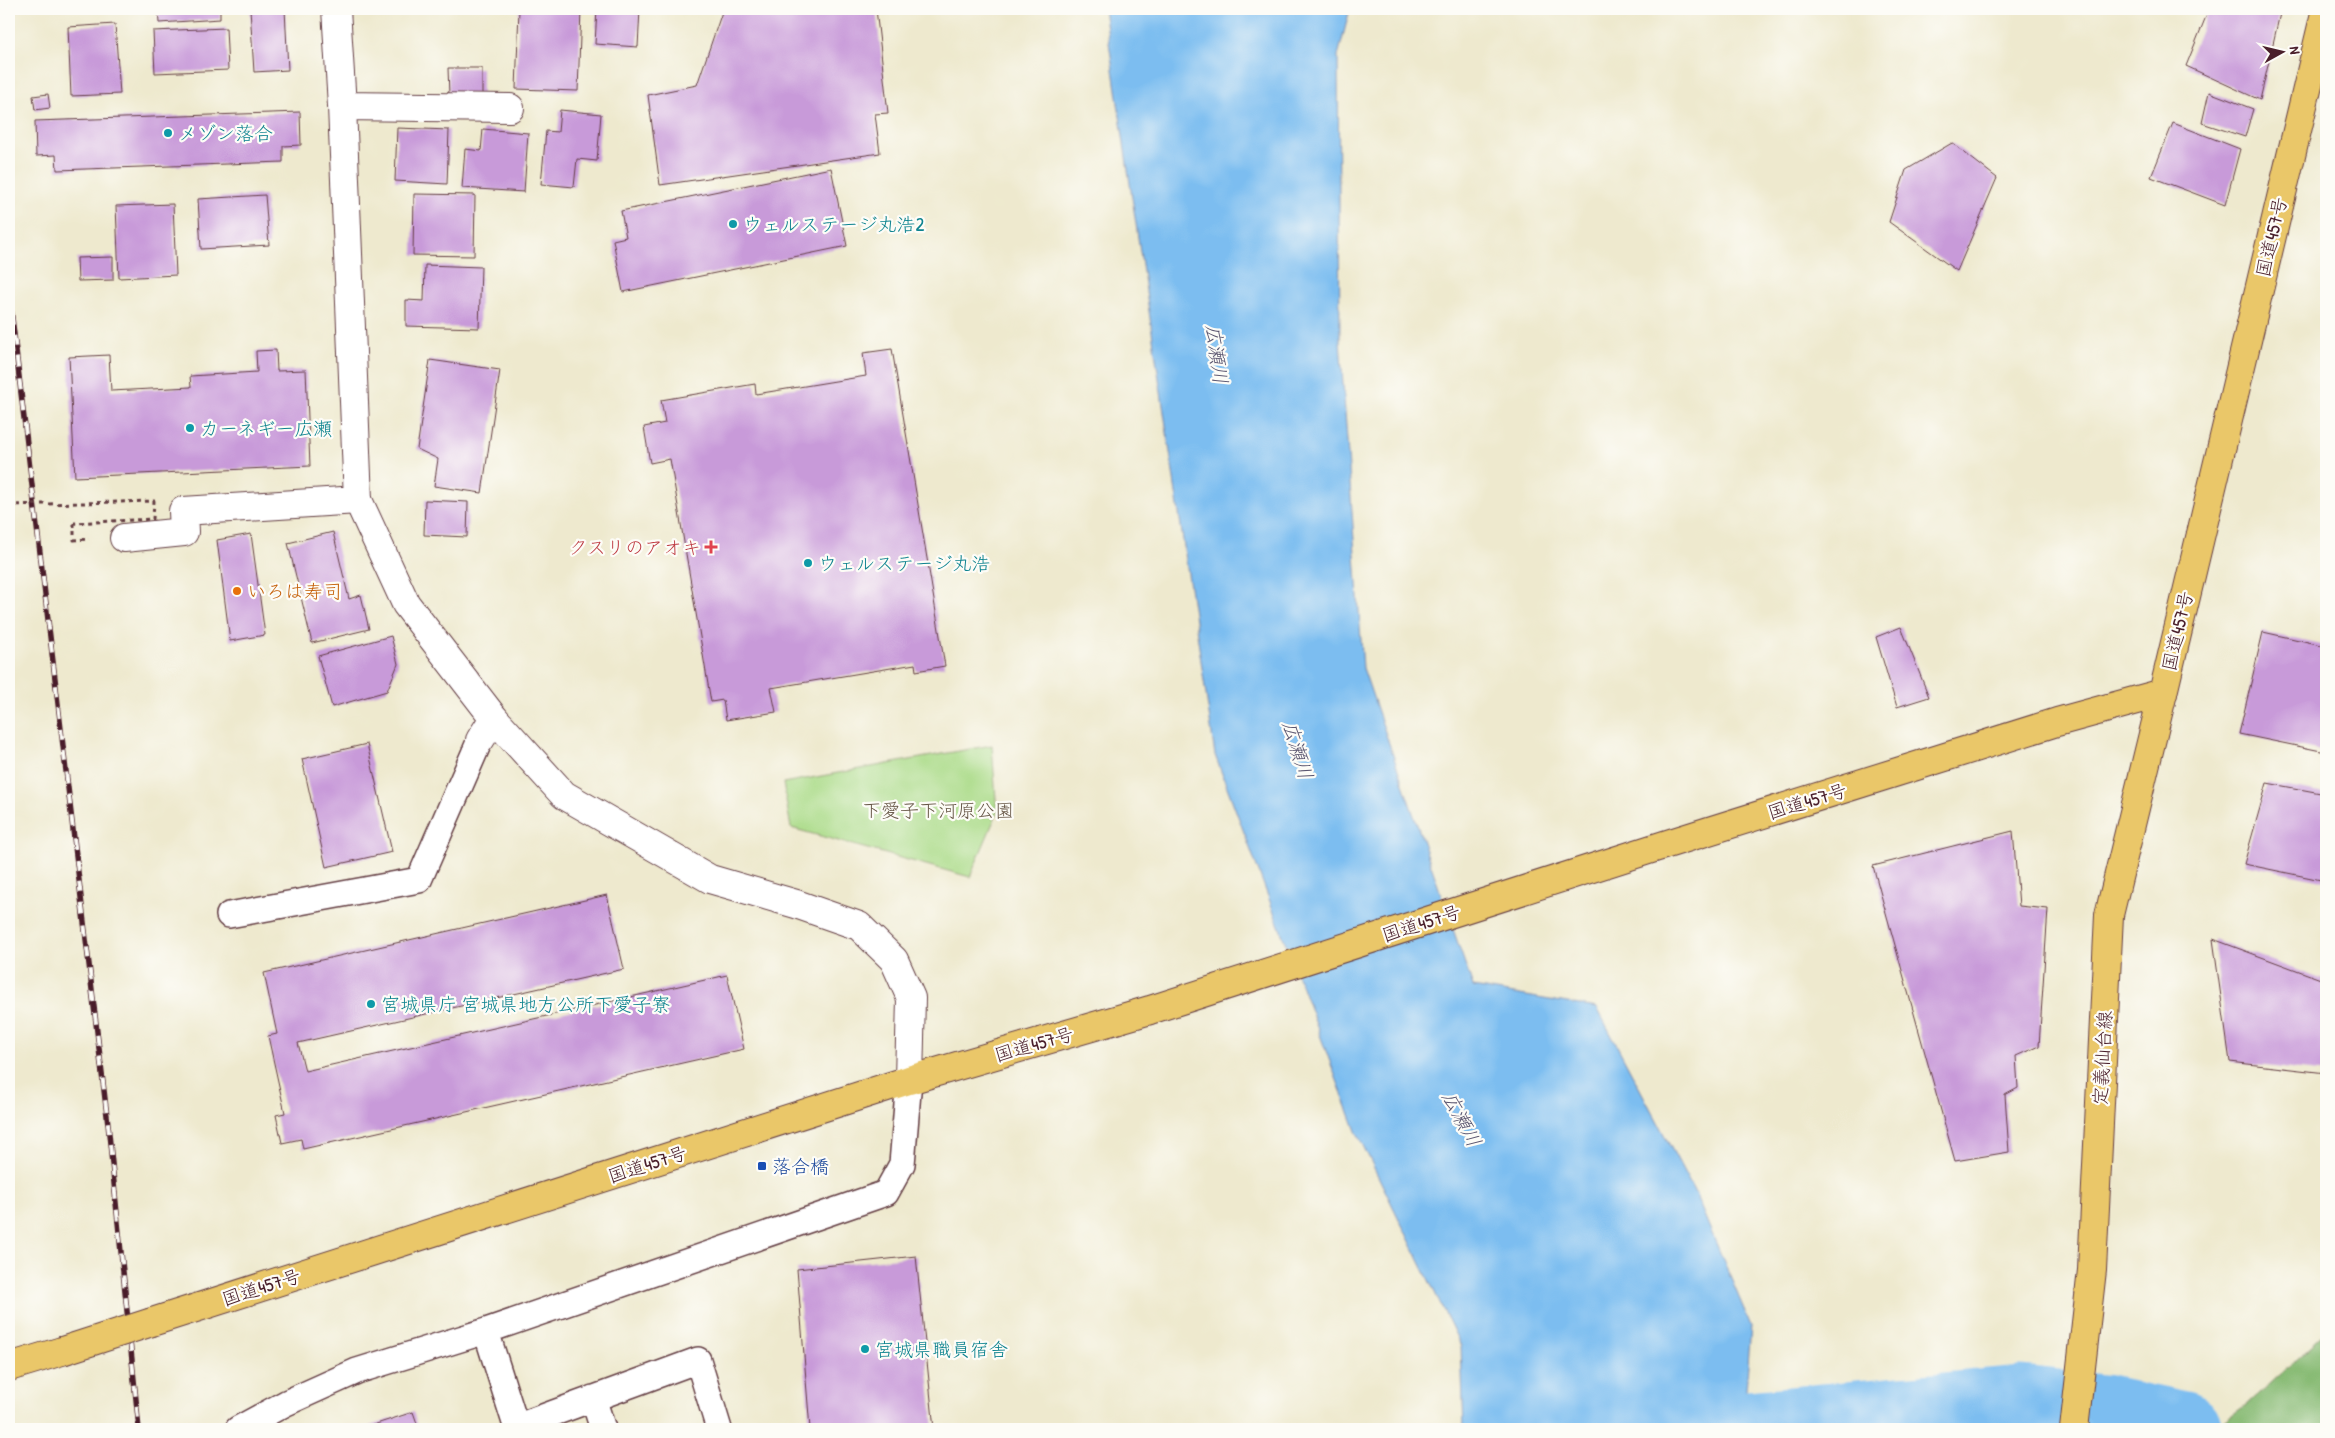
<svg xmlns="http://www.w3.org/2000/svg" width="2335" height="1438" font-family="'Patrick Hand','Klee One',sans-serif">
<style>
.green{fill:#abdb89;stroke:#7a7d5a}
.forest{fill:#88bb75;stroke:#696d50}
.water{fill:#7bbdf0;stroke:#626e8e}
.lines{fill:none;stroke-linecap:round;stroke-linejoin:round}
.river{stroke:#7bbdf0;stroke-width:75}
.building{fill:#c89ad9}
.service-casing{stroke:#633d43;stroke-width:28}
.minor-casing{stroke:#633d43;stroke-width:30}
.tertiary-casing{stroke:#633d43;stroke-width:30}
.primary-casing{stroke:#633d43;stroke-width:30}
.trunk-casing{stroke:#633d43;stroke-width:30}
.path{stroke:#633d43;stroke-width:3;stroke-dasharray:4 4;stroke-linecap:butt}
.service{stroke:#fff;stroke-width:25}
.minor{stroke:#fff;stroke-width:28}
.tertiary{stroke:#fff;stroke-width:28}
.primary{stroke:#eac769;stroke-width:28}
.trunk{stroke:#eac769;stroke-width:28}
.rail-casing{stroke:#4a1f2b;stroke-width:5.5}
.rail{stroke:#fdfcf7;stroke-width:4;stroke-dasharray:11;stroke-linecap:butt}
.trunk-bridge-casing{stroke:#633d43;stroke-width:30;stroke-linecap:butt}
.path-bridge{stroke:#633d43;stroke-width:3;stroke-dasharray:4 4;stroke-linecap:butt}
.trunk-bridge{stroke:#eac769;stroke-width:28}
.culture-dot{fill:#0f9aa8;stroke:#fdfcf7;stroke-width:2}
.health-dot{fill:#e0444e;stroke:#fdfcf7;stroke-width:2}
.food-dot{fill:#e8710a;stroke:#fdfcf7;stroke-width:2}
.transit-dot{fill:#1a4fb4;stroke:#fdfcf7;stroke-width:2}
.labels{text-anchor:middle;stroke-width:4.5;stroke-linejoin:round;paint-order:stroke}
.culture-label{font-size:19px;fill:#0d838f;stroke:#fdfcf7;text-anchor:start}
.street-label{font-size:19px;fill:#4a1f2b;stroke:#fdfcf7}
.health-label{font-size:19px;fill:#be3a42;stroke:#fdfcf7;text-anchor:end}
.food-label{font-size:19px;fill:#c56008;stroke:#fdfcf7;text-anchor:start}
.park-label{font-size:19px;fill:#675747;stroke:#fdfcf7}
.transit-label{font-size:19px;fill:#164399;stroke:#fdfcf7;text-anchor:start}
.water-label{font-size:20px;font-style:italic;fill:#5b5670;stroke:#fdfcf7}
</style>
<rect width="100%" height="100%" fill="#fdfcf7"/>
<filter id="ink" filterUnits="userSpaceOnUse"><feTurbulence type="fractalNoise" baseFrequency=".02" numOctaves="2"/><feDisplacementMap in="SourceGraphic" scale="10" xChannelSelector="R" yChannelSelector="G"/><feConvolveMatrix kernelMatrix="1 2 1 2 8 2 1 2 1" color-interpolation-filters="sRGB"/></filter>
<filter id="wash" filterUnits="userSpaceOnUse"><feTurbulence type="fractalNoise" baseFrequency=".0096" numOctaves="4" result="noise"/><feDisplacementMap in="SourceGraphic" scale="20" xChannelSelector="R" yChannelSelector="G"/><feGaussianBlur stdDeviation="1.12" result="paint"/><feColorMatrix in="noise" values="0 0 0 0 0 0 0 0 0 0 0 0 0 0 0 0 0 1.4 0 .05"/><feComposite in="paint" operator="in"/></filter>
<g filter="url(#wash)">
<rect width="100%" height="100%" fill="#eee9ce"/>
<path class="green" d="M992,745L997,813L970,877L791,828L783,783Z"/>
<path class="forest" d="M2326,1332V1429H2212L2246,1405Z"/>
<path class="water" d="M1104,9H1350L1338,56L1340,341L1363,668L1473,987L1597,1008L1694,1191L1751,1326L1743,1429H1464L1461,1346L1356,1131L1215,755Z"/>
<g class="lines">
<path class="river" d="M1737,1429L2021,1403L2102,1412L2184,1429"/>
</g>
<g id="blocks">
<path class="building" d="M158,9H220V19L159,23Z
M250,9H285L288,70L254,72Z
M519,9H581L578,91L516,89Z
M597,9H640L638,47L595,44Z
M723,9H876L888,113L875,114L880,153L660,185L648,95L697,85Z
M2209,9H2281L2260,100L2186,66Z
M115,24L120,94L71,96L68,27Z
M226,28L228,70L155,73L153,31Z
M448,68H482V94L449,95Z
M2209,92L2253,109L2245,137L2202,123Z
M48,94L50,108L35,110L33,96Z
M560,110L601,114L597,161L577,159L574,187L541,184L546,131L558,132Z
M300,112L301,145L283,146V162L57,170L56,155L36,156L35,121Z
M2173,123L2240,149L2225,205L2151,177Z
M397,128L449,130L447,184L395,181Z
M483,129L528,133L524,192L462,188L465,149L481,151Z
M1952,143L1997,178L1957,271L1889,222L1906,170Z
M831,168L847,246L623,292L613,240L626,237L621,211Z
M414,194L475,195L474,256L413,255Z
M265,195L269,245L201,249L198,199Z
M173,204L176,275L119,278L116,206Z
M113,257V280L78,281L77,258Z
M425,265L481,267L479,328L406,326V300L424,301Z
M892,349L945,666L916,671L915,664L771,688L776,712L726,720L723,700L711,702L670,459L650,463L644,427L665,423L661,400L755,384L756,394L866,376L863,353Z
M276,350L277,371L306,370L310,466L75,477L69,357L109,355L111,391L191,387L190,376L257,372L256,351Z
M430,360L500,370L482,493L434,486L438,459L417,449Z
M425,500L468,502L467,537L424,535Z
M333,532L349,599L361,595L369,629L312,643L288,543Z
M251,534L265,635L230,641L217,540Z
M1901,627L1929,697L1897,707L1876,637Z
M2263,632L2326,646V752L2239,734Z
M391,636L398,664L387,691L332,707L318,656Z
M367,744L392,852L326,867L302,759Z
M2267,783L2326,794V881L2244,864Z
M2013,831L2019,906L2048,909L2039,1046L2016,1056L2018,1088L2005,1095L2009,1152L1955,1161L1873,866Z
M607,895L624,969L298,1043L305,1071L727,975L744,1049L303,1149L301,1139L282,1143L276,1115L285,1113L268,1036L277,1034L264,973Z
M2213,939L2326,981V1073L2230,1062Z
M916,1256L934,1429H810L797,1269Z
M413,1412L419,1429H361Z"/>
</g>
</g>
<g filter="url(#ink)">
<use href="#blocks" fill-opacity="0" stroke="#633d43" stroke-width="1"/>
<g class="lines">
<defs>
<path id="service" d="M229,915L419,880L480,740
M486,1331L517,1429
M593,1398L603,1429
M516,1427L698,1360L719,1429
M238,1429L286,1403L357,1371L486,1331L886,1193L902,1164L909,1080"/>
<path id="minor" d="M342,106L510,108
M124,538L184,532L183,511L358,500L342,106L336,9
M480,740L494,718"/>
<path id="tertiary" d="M358,500L406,604L494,718L564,795L710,879L796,904L859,926L894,960L911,998L909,1080"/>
<path id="primary" d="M2074,1429L2092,1270L2109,915L2163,693"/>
<path id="trunk" d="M152,1322L909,1080L1150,1010L1664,845L2057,722L2163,693L2326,9
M9,1367L62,1351"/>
</defs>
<use href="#service" class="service-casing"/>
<use href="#minor" class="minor-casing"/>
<use href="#tertiary" class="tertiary-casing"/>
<use href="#primary" class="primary-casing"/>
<use href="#trunk" class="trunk-casing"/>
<path class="path" d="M74,523V540L89,539"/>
<use href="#service" class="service"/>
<use href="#minor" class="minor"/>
<use href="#tertiary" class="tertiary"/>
<use href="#primary" class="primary"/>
<use href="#trunk" class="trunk"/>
<defs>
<path id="rail" d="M9,292L108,1124L139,1429"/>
</defs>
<use href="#rail" class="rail-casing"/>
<use href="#rail" class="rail"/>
<defs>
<path id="trunk-bridge" d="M62,1351L152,1322"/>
</defs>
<use href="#trunk-bridge" class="trunk-bridge-casing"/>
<path class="path-bridge" d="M9,505L154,501L153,519L74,523"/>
<use href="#trunk-bridge" class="trunk-bridge"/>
</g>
</g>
<g class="culture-dot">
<circle cx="168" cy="133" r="5"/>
<circle cx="733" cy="224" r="5"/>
<circle cx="190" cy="428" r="5"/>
<circle cx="808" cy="563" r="5"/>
<circle cx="371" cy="1004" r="5"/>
<circle cx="865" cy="1349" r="5"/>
</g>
<path class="health-dot" d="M708.5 539.5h5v5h5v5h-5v5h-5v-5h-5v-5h5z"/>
<circle class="food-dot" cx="237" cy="591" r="5"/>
<rect class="transit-dot" x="757" y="1161" width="10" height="10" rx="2.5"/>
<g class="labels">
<g class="culture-label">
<text x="178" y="140">メゾン落合</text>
<text x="743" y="231">ウェルステージ丸浩2</text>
<text x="200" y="435">カーネギー広瀬</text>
<text x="818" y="570">ウェルステージ丸浩</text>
<text x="381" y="1011">宮城県庁 宮城県地方公所下愛子寮</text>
<text x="875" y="1356">宮城県職員宿舎</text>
</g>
<g class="street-label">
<text transform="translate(2271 237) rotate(-77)" y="7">国道457号</text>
<text transform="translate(2177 631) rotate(-77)" y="7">国道457号</text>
<text transform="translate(1807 801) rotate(-17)" y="7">国道457号</text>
<text transform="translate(1421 923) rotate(-18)" y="7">国道457号</text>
<text transform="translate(1034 1044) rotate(-16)" y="7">国道457号</text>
<text transform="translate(2102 1058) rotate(-87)" y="7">定義仙台線</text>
<text transform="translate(647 1164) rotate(-18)" y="7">国道457号</text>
<text transform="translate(261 1287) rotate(-18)" y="7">国道457号</text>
</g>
<g class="health-label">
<text x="701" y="554">クスリのアオキ</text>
</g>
<g class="food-label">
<text x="247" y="598">いろは寿司</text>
</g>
<g class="park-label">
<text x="938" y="817">下愛子下河原公園</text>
</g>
<g class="transit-label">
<text x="772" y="1173">落合橋</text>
</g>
<g class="water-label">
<text transform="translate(1217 354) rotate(82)" y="7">広瀬川</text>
<text transform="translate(1298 750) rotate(73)" y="7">広瀬川</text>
<text transform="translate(1462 1119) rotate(62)" y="7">広瀬川</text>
</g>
</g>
<rect width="2335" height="1438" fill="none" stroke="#fdfcf7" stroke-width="30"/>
<g transform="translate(2282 52) rotate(82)" stroke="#fdfcf7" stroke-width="4" paint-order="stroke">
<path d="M0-4L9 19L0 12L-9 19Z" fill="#4a1f2b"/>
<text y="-8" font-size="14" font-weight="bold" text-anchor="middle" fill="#4a1f2b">N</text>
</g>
</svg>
